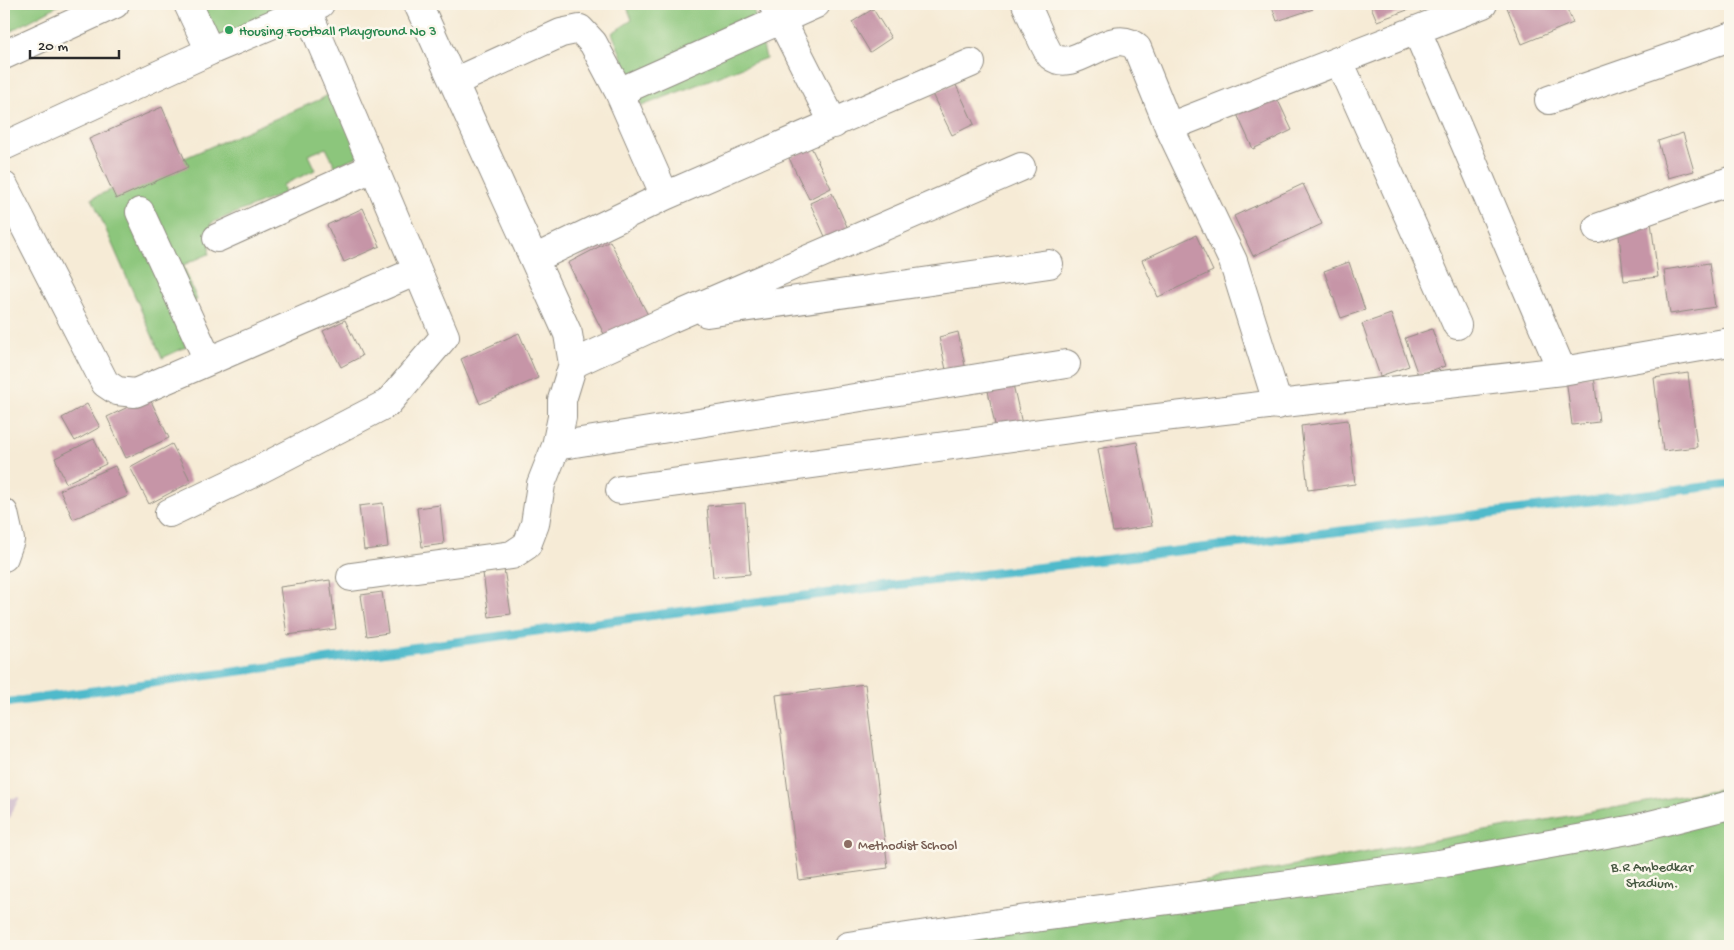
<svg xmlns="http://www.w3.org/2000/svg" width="1734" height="950" font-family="'Gochi Hand',sans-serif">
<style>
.industrial{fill:#d0bdcc}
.green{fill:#8cc67b;stroke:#5c7853}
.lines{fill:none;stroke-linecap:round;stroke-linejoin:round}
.stream{stroke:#4fbacb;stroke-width:9}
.building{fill:#c695a7}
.minor-casing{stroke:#908b80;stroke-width:30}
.minor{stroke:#fff;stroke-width:28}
.leisure-dot{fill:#2e9e5b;stroke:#fbf7ec;stroke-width:2}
.education-dot{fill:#8d6e63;stroke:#fbf7ec;stroke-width:2}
.labels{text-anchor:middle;stroke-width:5;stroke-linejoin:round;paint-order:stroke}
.leisure-label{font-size:14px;fill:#27864d;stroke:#fbf7ec;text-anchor:start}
.education-label{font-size:14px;fill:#785e54;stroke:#fbf7ec;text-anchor:start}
.park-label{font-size:14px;fill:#485a43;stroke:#fbf7ec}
</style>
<rect width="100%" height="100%" fill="#fbf7ec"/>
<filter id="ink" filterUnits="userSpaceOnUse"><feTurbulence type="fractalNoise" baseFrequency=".02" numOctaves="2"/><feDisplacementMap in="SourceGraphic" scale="10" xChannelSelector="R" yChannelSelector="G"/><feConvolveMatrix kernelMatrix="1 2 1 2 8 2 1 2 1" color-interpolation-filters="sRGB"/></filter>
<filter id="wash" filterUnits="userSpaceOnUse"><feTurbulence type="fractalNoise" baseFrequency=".0096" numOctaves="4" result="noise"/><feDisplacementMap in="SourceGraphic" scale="20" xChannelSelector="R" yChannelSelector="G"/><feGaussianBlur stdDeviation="1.12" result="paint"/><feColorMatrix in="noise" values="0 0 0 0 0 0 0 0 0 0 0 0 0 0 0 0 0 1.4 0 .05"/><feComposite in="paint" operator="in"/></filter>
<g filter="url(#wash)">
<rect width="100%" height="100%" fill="#f6ebd6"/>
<path class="industrial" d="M20,797L4,827V799Z"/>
<path class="green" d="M4,4H61L4,35Z
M188,4H320L210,51Z
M626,4H752L766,58L642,106L612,33L632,20Z
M338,89L366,153L335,166L326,148L308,155L315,170L283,185L285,193L211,223L209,254L183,265L197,300L172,314L186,347L162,358L92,198L321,99Z
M1730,787V946H845Z"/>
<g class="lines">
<path class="stream" d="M4,703L722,606L1730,484"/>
</g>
<g id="blocks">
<path class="building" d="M1271,4H1311L1313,9L1277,21Z
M1370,4H1412L1413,8L1377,21Z
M1509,4H1565L1573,23L1522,44L1506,5Z
M873,9L891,38L870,52L852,22Z
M955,83L974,124L952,135L932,94Z
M1275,94L1292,130L1253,149L1236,112Z
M162,107L188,167L116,199L89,139Z
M1683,133L1694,171L1668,178L1658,141Z
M811,147L831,188L809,199L789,158Z
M1303,184L1322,224L1253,256L1234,216Z
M832,193L849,231L827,241L810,203Z
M363,208L380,246L344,262L327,225Z
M1651,222L1658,277L1624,281L1618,226Z
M1196,235L1213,271L1158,297L1142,260Z
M610,241L649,317L606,338L568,263Z
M1349,262L1365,310L1341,318L1324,271Z
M1709,263L1715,307L1670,314L1664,270Z
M1391,314L1409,366L1380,376L1362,324Z
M345,320L362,356L341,367L323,331Z
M1432,329L1445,366L1418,375L1405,338Z
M958,332L967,375L948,379L939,337Z
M519,333L538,378L480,404L461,359Z
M1688,373L1697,447L1663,451L1654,378Z
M1594,375L1599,422L1572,425L1566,378Z
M1012,380L1022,424L996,430L987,386Z
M149,397L169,438L126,458L107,417Z
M87,404L100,427L75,441L62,418Z
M1348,420L1355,484L1308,490L1301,426Z
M94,439L106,464L66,483L55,458Z
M1137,442L1152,526L1113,532L1098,449Z
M172,444L191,482L149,504L130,467Z
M115,466L128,496L73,519L60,490Z
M383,503L388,547L364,550L359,506Z
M745,503L750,574L713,577L707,506Z
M440,505L444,544L422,547L417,508Z
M504,569L511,614L489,617L483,573Z
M330,580L336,629L287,635L280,587Z
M382,592L388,633L367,636L361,595Z
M865,684L888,868L799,880L776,695Z"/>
</g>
</g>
<g filter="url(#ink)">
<use href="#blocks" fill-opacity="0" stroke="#908b80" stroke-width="1"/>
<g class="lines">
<defs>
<path id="minor" d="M188,4L210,51L320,4
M773,4L834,124
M1026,4C1031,14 1045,50 1051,56C1075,76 1112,23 1137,48L1169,127L1233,261L1278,405
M1417,31L1562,371
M4,55L115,4
M1339,61L1457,325
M454,82L561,33L580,29L593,43L619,92L816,4
M619,92L665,196
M1549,100L1730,37
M1169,127L1483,4
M4,146L210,51
M4,186L105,383L117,391L135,393L417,271
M140,212L208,360
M1597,228L1730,181
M217,238L372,168
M534,259L665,196L971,63
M707,313L1049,264
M573,364L670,319L1021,167
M556,446L1066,364
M620,490L1130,421L1562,371L1730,342
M4,513L10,540L4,557
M169,513L251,474L388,403L445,336L307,10
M351,577L512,555L527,545L535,524L541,484L556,446L562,417V400L573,364L568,334L418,4
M848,946L1019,920L1439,864L1634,829L1730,805"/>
</defs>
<use href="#minor" class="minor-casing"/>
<use href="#minor" class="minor"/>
</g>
</g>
<circle class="leisure-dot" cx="229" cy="30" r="5"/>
<circle class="education-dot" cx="848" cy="844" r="5"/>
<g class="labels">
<g class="leisure-label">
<text x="239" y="35">Housing Football Playground No 3</text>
</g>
<g class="education-label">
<text x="858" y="849">Methodist School</text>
</g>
<g class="park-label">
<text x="1652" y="871">B.R Ambedkar<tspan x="1652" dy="16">Stadium.</tspan></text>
</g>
</g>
<rect width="1734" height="950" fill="none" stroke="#fbf7ec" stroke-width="20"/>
<path d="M30 50v8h89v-8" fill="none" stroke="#2b2b2b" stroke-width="2.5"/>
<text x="38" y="50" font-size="15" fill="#2b2b2b" stroke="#fbf7ec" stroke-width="4" paint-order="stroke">20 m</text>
</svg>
